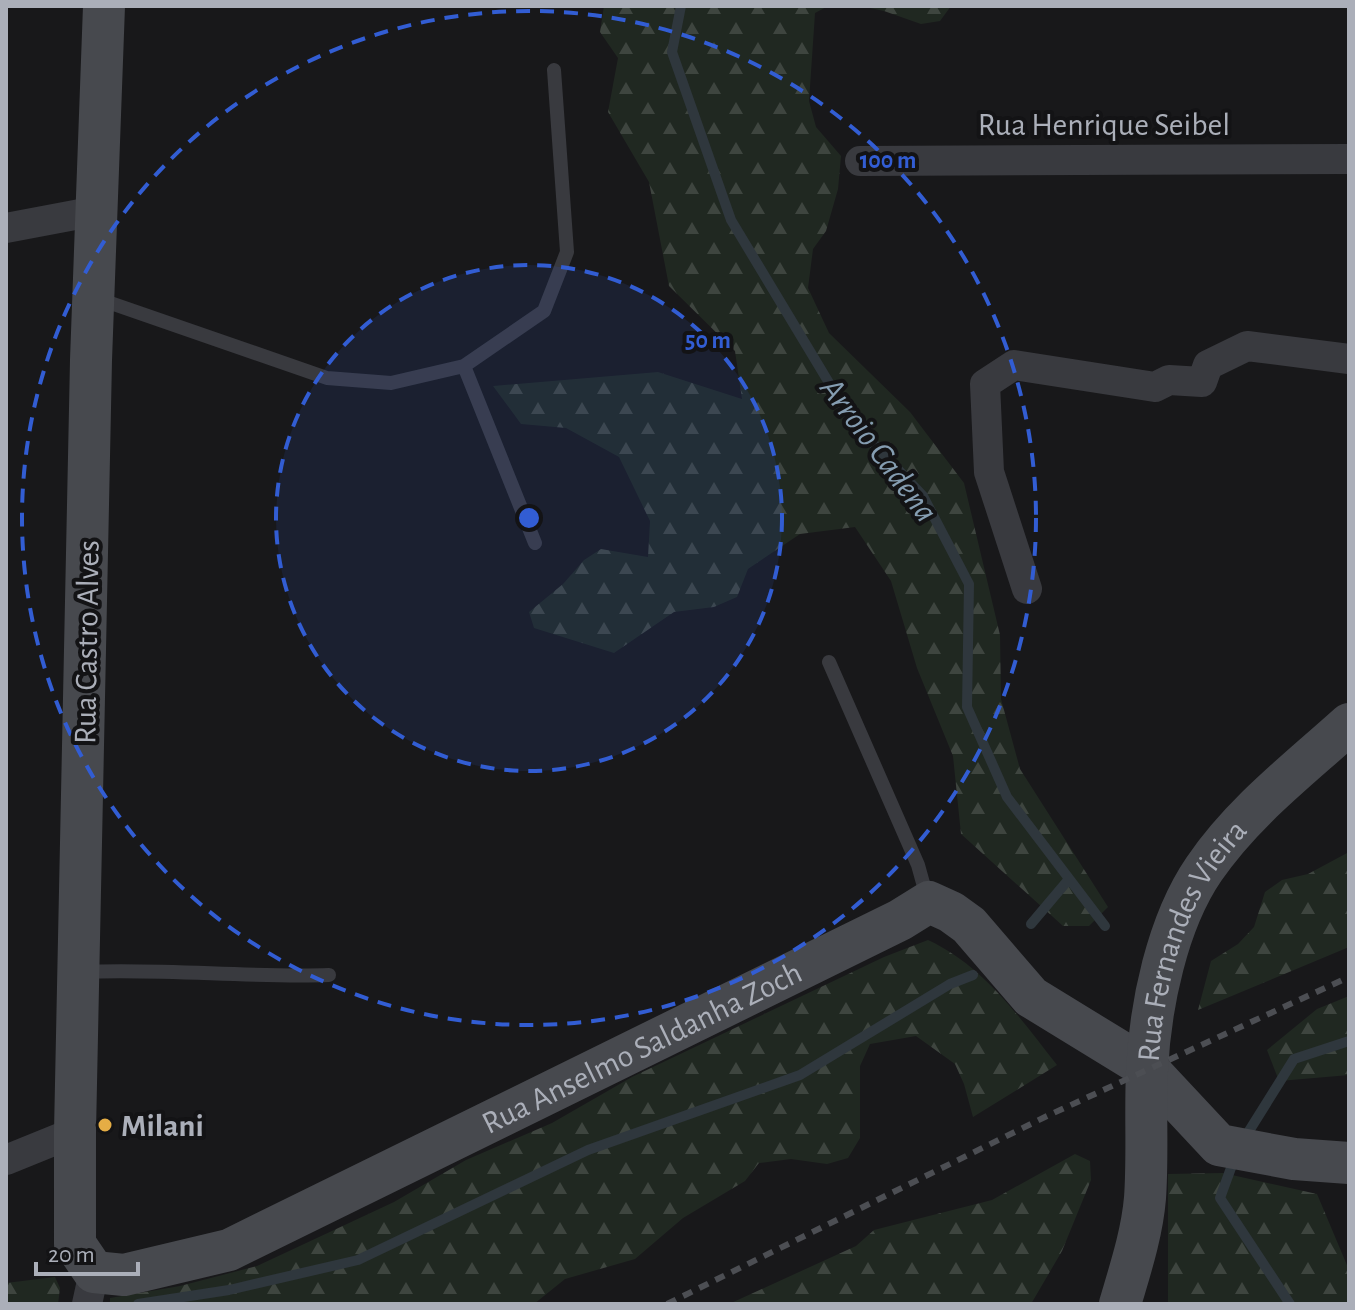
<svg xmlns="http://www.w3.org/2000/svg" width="1355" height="1310" font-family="'Alegreya Sans',sans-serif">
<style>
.forest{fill:url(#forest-firs)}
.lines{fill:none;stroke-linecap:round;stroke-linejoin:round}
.stream{stroke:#2f373d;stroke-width:10}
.lane{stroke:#393a3f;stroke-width:14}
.street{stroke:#393a3f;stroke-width:30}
.secondary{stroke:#47494e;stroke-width:42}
.rail{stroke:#4c4e53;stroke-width:6;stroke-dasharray:10 8;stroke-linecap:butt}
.ring{fill:none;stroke:#325dd3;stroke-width:4;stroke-dasharray:14 10}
.poi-dot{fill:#e5ad45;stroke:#131315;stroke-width:3}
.labels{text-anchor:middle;stroke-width:8;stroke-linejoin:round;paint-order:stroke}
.street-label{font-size:32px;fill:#abafb9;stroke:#131315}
.poi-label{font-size:32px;font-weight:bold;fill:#abafb9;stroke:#131315;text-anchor:start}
.water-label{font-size:34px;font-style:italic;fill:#859db1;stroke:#131315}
.centre{fill:#325dd3;stroke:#131315;stroke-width:4}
.ring-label{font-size:24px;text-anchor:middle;font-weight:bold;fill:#325dd3;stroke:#131315;stroke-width:8;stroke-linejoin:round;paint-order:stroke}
</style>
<defs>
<pattern id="forest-firs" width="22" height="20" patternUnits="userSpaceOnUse" patternTransform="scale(2)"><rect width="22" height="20" fill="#202821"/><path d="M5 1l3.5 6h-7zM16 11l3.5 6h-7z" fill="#3e453f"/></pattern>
</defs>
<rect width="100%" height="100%" fill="#18181a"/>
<path class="forest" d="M604,6H828L815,13L809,101L816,127L841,156L838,189L826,231L813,249L808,288L829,333L910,412L964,483L1000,635L1001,699L1020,769L1108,907L1089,926H1063L961,834L953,756L917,668L891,581L855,527L800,534L748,569L737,597L714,607L674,612L614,653L534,628L529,612L563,584L584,560L601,549L648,557L650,521L619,457L566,428L521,424L493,386L658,372L742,399L735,351L669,286L649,182L608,112L618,58L600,32Z
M861,6H951L940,21L921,24L884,11Z
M1349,852V947L1198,1010L1211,961L1238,944L1254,927L1265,892L1282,880L1308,874Z
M928,940C984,966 1019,1017 1057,1065L973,1117L964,1084L955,1064L916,1036L870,1044L860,1066V1138L848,1158L827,1164L791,1159L759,1163L745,1181L683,1218L635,1259L565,1279L534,1304H110V1298L180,1286L257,1266L394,1202L466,1160L552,1123L632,1077L884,957Z
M1349,996V1075L1279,1081L1267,1050L1317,1009Z
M1075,1154L1090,1161L1091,1180L1062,1251L1031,1304H729L856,1246L874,1230L992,1200Z
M1223,1173L1317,1194L1349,1270V1304H1168V1174Z
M55,1277L60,1288L58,1304H6V1283Z"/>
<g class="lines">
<path class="stream" d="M681,6L672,52L731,220L852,421L923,496L969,584L967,707L1007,797L1105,926
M1031,924L1069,879
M1244,1139L1294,1059L1349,1041
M1235,1157L1220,1198L1290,1304
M138,1304L229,1290L358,1260L588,1150L800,1075L950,984L973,975"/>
<path class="lane" d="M99,299L327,378L391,383L464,366L544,311L567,252L554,70
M464,366L535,543
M829,662L918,865L928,901
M82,972C165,968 247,978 329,975"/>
<path class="street" d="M860,161L1349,159
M6,228L96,211
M1027,589L989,472L985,384L1014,365L1155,387L1169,380L1202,382L1208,365L1247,346L1349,359
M6,1160L75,1132
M87,1304L94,1272"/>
<g class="secondary">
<path id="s1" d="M104,6L91,360L75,1132V1244L94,1272L124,1275L229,1250L900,920L929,902L951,912L969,925L1031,997L1147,1068L1219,1145L1294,1159L1349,1163"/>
<path id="s2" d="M1120,1304C1130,1270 1142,1234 1145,1198C1148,1156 1145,1113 1147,1071C1150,1006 1167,923 1204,869C1243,812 1298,770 1349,724"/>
</g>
<path class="rail" d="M667,1304L1047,1116L1349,977"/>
</g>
<circle cx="529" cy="518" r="253" fill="#325dd3" fill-opacity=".12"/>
<g class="ring">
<circle cx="529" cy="518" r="253"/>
<circle cx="529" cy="518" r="507"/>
</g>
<circle class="poi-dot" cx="105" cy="1125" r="8"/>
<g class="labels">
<g class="street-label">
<text x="1104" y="135">Rua Henrique Seibel</text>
<text transform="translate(86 642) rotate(-89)" y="11">Rua Castro Alves</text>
<text dy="11" stroke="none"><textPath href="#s2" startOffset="376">Rua Fernandes Vieira</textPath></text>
<text dy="11" stroke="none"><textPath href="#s1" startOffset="1870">Rua Anselmo Saldanha Zoch</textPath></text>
</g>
<g class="poi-label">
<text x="121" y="1136">Milani</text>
</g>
<g class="water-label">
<text transform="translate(880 449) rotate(53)" y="12">Arroio Cadena</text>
</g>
</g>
<circle cx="529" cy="518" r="12" class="centre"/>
<g class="ring-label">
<text x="888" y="168">100 m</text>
<text x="708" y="348">50 m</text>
</g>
<rect width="1355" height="1310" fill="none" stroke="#abafb9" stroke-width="16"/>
<path d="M36 1262v12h102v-12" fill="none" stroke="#abafb9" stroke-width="4"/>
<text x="48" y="1262" font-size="24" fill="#abafb9" stroke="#131315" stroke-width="6" paint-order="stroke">20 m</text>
</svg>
